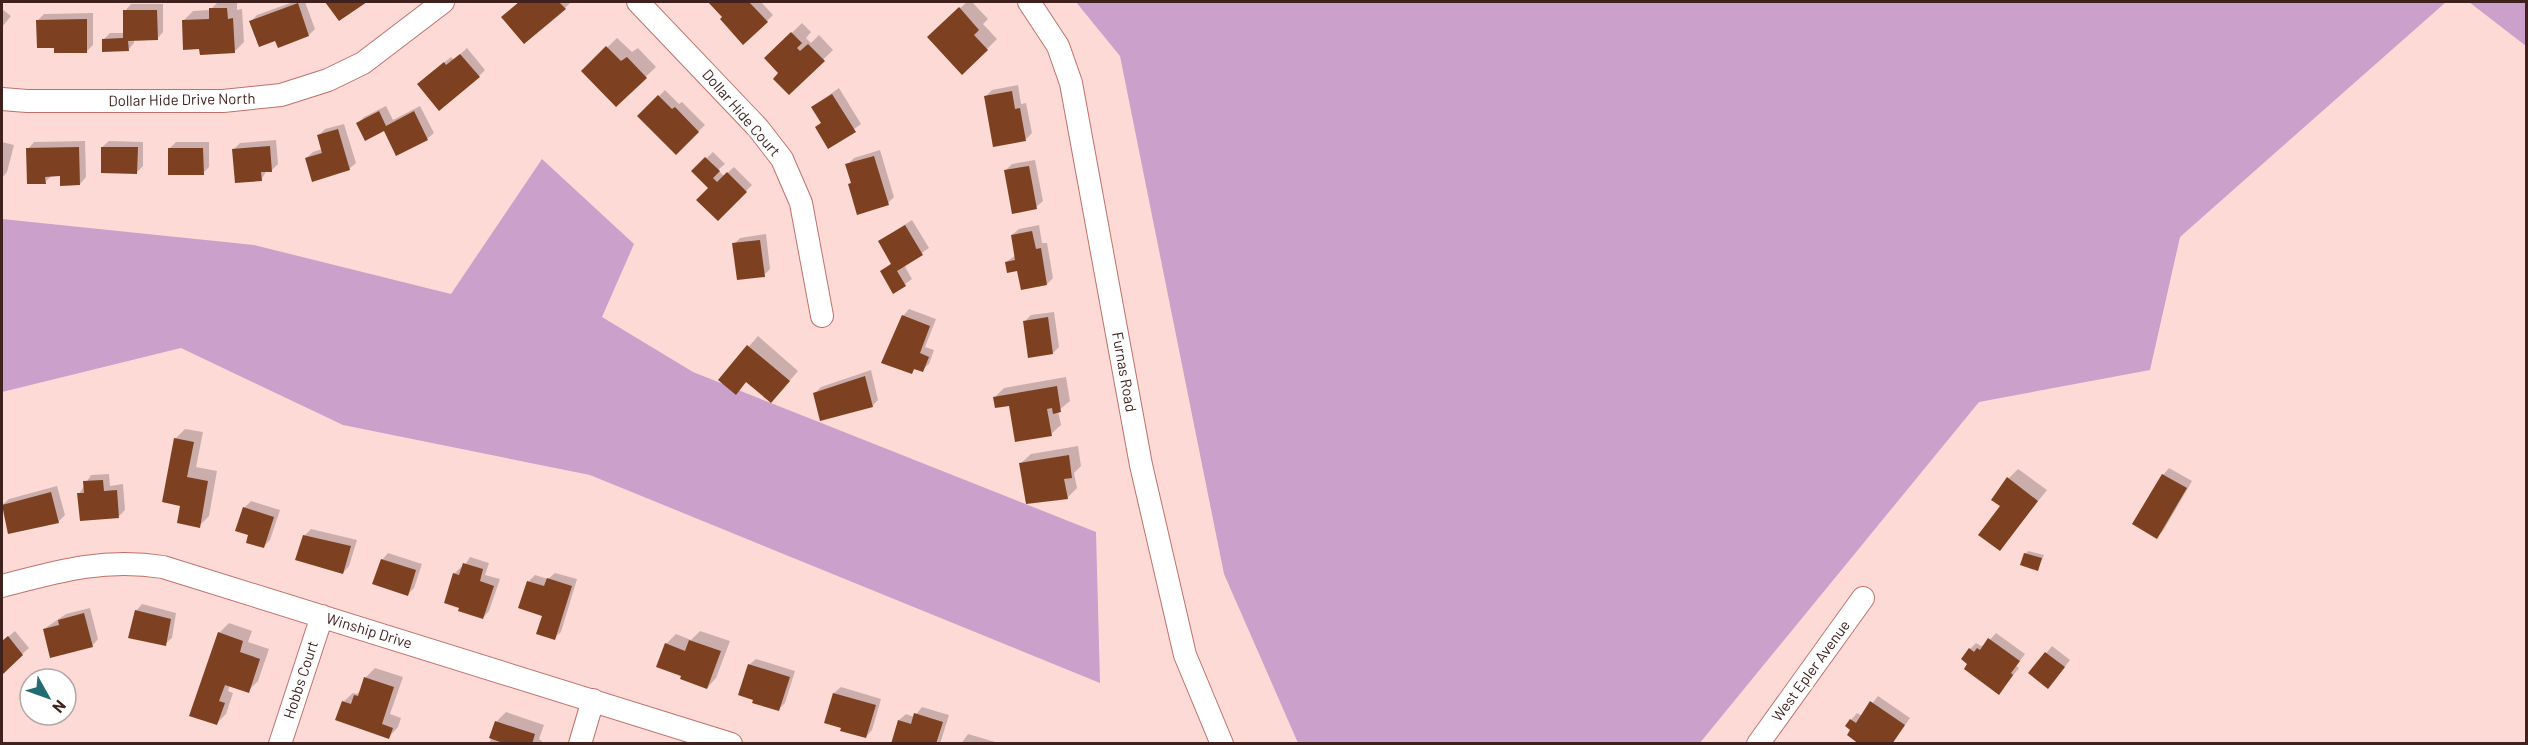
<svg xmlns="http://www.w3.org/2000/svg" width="2528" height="745" font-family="Barlow,sans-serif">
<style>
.green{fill:#cba0cb}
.shadow{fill:#0003}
.building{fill:#7d4021}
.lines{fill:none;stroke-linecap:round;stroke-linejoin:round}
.minor-casing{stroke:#be716a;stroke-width:24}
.minor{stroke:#fff;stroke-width:22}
.labels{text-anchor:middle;stroke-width:6;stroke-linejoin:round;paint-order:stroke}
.street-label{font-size:15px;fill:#41211e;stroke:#fff}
</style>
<rect width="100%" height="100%" fill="#fedad6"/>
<path class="green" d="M1076,2H2446L2180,237L2150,370L1979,402L1699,744L1298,743L1224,574L1120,56Z
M2469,2H2526V46Z
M542,159L634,244L602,317L693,372L1096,532L1100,683L590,475L343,425L181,348L2,392V219L254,245L451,294Z"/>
<path class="shadow" d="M218,2H237V10L242,9L244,42L234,52L200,48L183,21L193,11L210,10Z
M293,2H305L315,29L309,35L251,21L257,15Z
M327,2H364L340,19Z
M519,2H571L565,8L503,17Z
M710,2H761L773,15L767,21L724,17Z
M967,2H972L988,19L983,24L997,39L987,49L939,27Z
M131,4H163V32L157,39H134V43L128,50L104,39L110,33H125V11Z
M2,9L11,16L2,27Z
M93,13V45L87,51L56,46L38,20L44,14Z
M802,23L811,32L806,38L811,43L819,35L833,50L789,93L781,73L766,58Z
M617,38L632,52L638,48L656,67L616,105L583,71Z
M467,48L485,70L479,76L425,78L451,57L454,60Z
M1018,85L1021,104L1026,103L1032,133L1025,140L986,96L992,90Z
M839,88L861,124L829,147L816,127L822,122L812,107Z
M665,90L679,104L682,102L705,125L676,153L640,116Z
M386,106L393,120L420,106L434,133L427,139L358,123L364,117Z
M344,124L356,163L349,169L306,158L313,152L322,149L318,136L325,129Z
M276,140L278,164L272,170H267L261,180L234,149L240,143Z
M85,141L86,177L80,184L61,175L51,176L45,182L28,149L34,142Z
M109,141L143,142V166L137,172L102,147Z
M2,142L14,145L7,172L2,178Z
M176,142H209V167L203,173L169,149Z
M880,150L894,197L888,203L850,184L853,181L847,165L854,158Z
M713,152L725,164L718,170L724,176L734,167L752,185L718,219L710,188L693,171Z
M1035,160L1043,201L1036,207L1005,171L1012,164Z
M912,220L929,248L904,265L912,279L894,292L882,272L892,263L880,241Z
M1039,225L1042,243H1047L1053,278L1047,284L1006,262L1016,255L1012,235L1019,229Z
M766,234L770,269L764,275L734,244L740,238Z
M909,309L936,319L925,347L934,350L929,364L922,370L916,368L912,372L903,316Z
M1054,312L1059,347L1053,353L1024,322L1031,315Z
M758,336L798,371L781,391L747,381L735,393L720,380Z
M871,370L878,400L872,406L815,393L821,387Z
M1066,377L1070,401L1058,411L1061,425L1051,434L1010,404L994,398L1004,388Z
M185,429L203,432L196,467L217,471L209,516L199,526L182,504L175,439Z
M1078,446L1081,466L1074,473L1077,488L1067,498L1021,463L1031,454Z
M2169,468L2192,481L2163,531L2157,537L2163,475Z
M2018,469L2047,490L2000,549L2002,506L2009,478Z
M109,474L110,486L123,484L125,510L119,516L79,494L91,475Z
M57,486L65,515L58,522L2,505L9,499Z
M251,501L280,510L270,540L263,547L250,534L244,508Z
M311,529L357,540L349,566L343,573L304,536Z
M2028,551L2044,555L2038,569L2025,554Z
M388,553L422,564L414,588L408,594L382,560Z
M470,557L489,563L485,575L500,579L489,611L483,618L454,574L461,567L463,568Z
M555,573L577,579L561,632L554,638L528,582L535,575L548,579Z
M142,604L176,613L172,638L165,644L136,611Z
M90,608L98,639L92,646L44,629L66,614Z
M229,623L252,631L248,642L269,649L258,681L248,691L230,685L228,691L233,693L226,714L217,723L219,633Z
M15,631L29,648L2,672V642Z
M700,631L730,641L716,678L707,688L683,675L666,644L676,634L691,640Z
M1996,633L2025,654L2016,666L2019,668L2005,686L1969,664L1970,649L1976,643L1981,646L1986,644Z
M2052,646L2070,660L2054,681L2030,673Z
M756,659L795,671L785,703L779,709L749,665Z
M375,668L403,677L390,714L401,718L398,727L389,737L343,702L353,693L357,694L362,689L365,678Z
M841,687L881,699L872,730L866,737L834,693Z
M1878,696L1910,718L1892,744H1861L1852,729L1851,720L1857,713L1862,716Z
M922,707L949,715L940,744H892L899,720L906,714L914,717Z
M506,712L544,725L539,739L542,741L541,744H488L492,738L496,722Z
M968,734L1002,744H961Z"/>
<path class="building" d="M325,2H367L339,21Z
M519,2H559L566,9L524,44L501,17Z
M708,2H749L768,22L743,45L720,19L722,17Z
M298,3L309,36L278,48L275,41L259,47L249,21Z
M959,7L979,30L974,35L988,50L962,75L927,37Z
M209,8H227L228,19L233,18L235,53L200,55L199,49L183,50L182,20L209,19Z
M123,10H157L158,40L128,41L129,51L102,52V39L123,38Z
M87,19V53H54V48H37L36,20Z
M791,32L802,43L797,48L800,51L808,44L825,61L789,95L773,79L778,73L764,58Z
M606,46L621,61L627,57L647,78L616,107L581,71Z
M460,54L480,77L439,111L417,84L444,62L446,65Z
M1012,91L1015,109L1020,108L1026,141L993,147L984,96Z
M832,94L856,132L828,149L815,127L821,123L811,107Z
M658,95L672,109L675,107L699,132L676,155L637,116Z
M379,111L386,126L414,111L428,140L396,156L384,131L365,141L356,123Z
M338,129L350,170L312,182L305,158L322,153L317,135Z
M270,146L272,172H261L262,181L235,183L232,149Z
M79,147L80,185L60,186V176L45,177L46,184H27L26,148Z
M101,147H138L137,174L101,173Z
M168,148H203L204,175H168Z
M874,156L889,205L857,215L848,184L851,183L845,164Z
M705,157L720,171L713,178L717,182L727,172L747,192L718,221L696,200L708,188L691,171Z
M1029,166L1037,209L1012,214L1004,170Z
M905,225L923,255L897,271L906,286L893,294L880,271L891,264L878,241Z
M1032,231L1036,249L1041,248L1047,285L1021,290L1017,271L1007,273L1005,262L1015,260L1011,235Z
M760,240L765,277L737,280L732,243Z
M902,315L930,326L920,353L929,357L923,372L914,369L912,374L881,363Z
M1048,317L1053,354L1028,358L1023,321Z
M747,345L790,381L771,403L746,382L736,395L718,380Z
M865,376L873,407L820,421L813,393Z
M1057,386L1061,412L1053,414L1052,408L1047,409L1052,436L1015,442L1009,406L995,408L993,397Z
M174,438L194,442L187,477L208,481L200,528L177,523L180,506L162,502Z
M1069,455L1072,478L1064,479L1068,499L1026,504L1019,463Z
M2162,474L2187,488L2157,539L2132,524Z
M2007,477L2038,501L2000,551L1978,535L2000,506L1991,500Z
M103,480L104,491L117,490L119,518L80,521L77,493H84L83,481Z
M51,492L59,523L8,534L2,505Z
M243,507L274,517L264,548L246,543L248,535L235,531Z
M303,535L351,546L343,574L295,560Z
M2024,553L2042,558L2038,571L2020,565Z
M381,559L416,570L408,596L372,584Z
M463,563L483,569L480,581L494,586L483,619L458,611L459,608L444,603L453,573L459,575Z
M547,578L572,586L555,640L536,634L542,616L518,608L527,581L544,586Z
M135,610L171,619L166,646L128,638Z
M84,613L93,647L50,658L43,629L59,625L58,620Z
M218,632L243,641L240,652L260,659L249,693L225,685L219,701L225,703L217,725L189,716Z
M8,636L23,655L2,675V641Z
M1988,638L2020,661L2011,673L2013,675L1999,695L1964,669L1967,664L1961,659L1969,648L1974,652L1977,648L1980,650Z
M689,640L721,651L707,689L680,679L681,676L656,667L665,643L685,651Z
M2045,652L2065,667L2048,689L2028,673Z
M748,664L790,677L779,711L752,703L753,700L738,695Z
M364,677L394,687L382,724L393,728L389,739L335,720L342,701L351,704L354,695L358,696Z
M833,693L876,705L866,738L840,731L841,728L824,723Z
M1870,701L1905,725L1892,744H1859L1847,735L1850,730L1845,726L1850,719L1856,723Z
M914,713L943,722L936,744H891L898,720L911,724Z
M495,721L535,734L532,744H500V742L489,738Z"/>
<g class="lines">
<defs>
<path id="minor" d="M638,2L758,128L782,159L801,203L822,316
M1029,2L1058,46L1071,83L1141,465L1185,655L1222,744
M2,99L27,101H223L281,95L328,80L363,63L443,2
M2,586C59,571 103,558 163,567L731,744
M280,744L322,616
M580,744L593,700
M1758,744L1863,598"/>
</defs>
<use href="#minor" class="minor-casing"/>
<use href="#minor" class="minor"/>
</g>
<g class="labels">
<g class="street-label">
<text transform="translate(182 100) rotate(-1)" y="5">Dollar Hide Drive North</text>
<text transform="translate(741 113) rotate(49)" y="5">Dollar Hide Court</text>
<text transform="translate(1124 372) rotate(80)" y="5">Furnas Road</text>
<text transform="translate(369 631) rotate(17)" y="5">Winship Drive</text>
<text transform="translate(1811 671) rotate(-54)" y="5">West Epler Avenue</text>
<text transform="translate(301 680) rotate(-72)" y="5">Hobbs Court</text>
</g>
</g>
<rect width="2528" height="745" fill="none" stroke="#41211e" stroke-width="6"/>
<g transform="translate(48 697) rotate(130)"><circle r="28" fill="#ffffff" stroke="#b3a6a5" stroke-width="1.5"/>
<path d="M0-4.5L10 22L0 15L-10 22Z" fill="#226d75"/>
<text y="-9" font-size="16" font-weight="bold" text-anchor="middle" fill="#41211e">N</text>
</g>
</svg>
